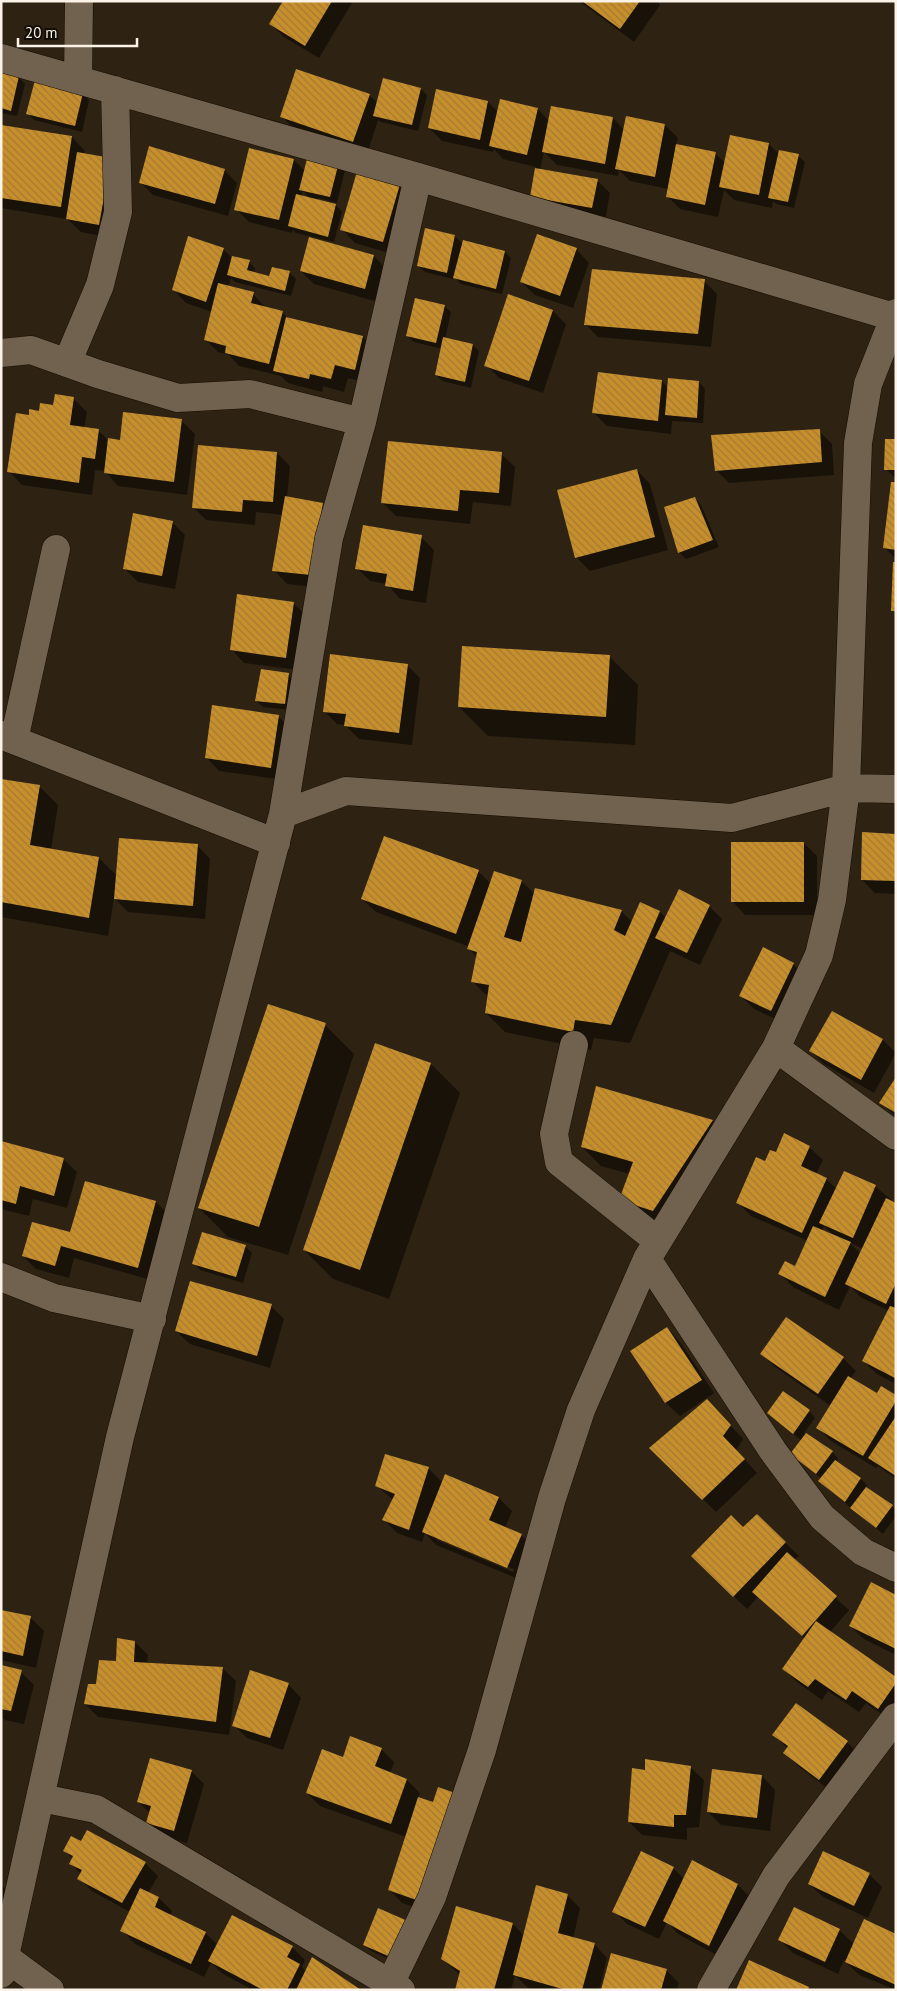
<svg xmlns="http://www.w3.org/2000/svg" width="897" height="1991" font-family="'PT Sans',sans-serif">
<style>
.shadow{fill:#0007;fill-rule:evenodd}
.building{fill:url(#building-back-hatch)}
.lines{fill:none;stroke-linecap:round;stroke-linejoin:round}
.minor-casing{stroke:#160c00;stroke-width:29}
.minor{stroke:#70624f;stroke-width:28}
</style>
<defs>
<pattern id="building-back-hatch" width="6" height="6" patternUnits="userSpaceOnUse" patternTransform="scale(1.25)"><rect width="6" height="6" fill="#c78f2c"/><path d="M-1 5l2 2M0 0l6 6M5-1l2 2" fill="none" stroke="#a27a34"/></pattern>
</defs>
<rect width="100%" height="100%" fill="#2e2312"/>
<path class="shadow" d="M284,1H353L319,58L284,37L271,24Z
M579,1H657L660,5L634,42Z
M1,73L19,77L25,84L17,116L1,113Z
M421,89L427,95L418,131L381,122L378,120L367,154L295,130L282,117L369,95L378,103Z
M83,94L89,100L82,132L34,120L28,114Z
M488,102L498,112L538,109L549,121L613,118L624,130L665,125L678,138L676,145L715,153L725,163L731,136L769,144L779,154L798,156L805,162L794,208L776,204L773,201L772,208L734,200L724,190L718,217L680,209L667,196L668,189L630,181L619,170L618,176L557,165L544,152L540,170L597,180L610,193L605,221L531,197L536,167L503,159L494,149L493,152L442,141L429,128Z
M1,126L72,137L85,151L84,155L124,172L112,238L81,232L67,219L1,208Z
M250,150L294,160L305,171L309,156L345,170L337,203L318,198V201L336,205L342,212L334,242L296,233L293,230L292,233L249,222L236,209ZM303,191L310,199L301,197Z
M224,170L237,183L228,216L153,195L140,182Z
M400,182L413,195L396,255L355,243L342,229Z
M454,236L463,244L505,252L511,258L502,294L461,284L454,277L453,279L425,272L418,266Z
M310,239L374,256L387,270L378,302L314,284L301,271Z
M223,249L233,259L249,262L255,268L254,273L270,277L289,272L296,279L291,296L235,282L231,278L228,287L253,294L266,308L282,312L289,319L363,337L376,350L368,383L348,378L344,392L323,386L322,392L288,383L281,376L239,366L229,355L218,352L205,339L212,312L186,303L173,289Z
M576,249L589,263L573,308L535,295L521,282Z
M704,281L717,294L711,347L598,337L585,324Z
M509,296L553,311L566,324L543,393L499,378L486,365Z
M444,306L451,312L445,339L473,345L479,351L471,388L442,381L436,375L442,349L414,342L407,336Z
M599,374L662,381L668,388L699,382L705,389L703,423L672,421L671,434L607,426L594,413Z
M73,398L87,412L84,429L99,431L108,440L121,441L181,420L195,434L187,495L118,486L105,471L95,470L92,495L22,485L9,471L30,416Z
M819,431L832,444L834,475L729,483L716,470Z
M896,440V479L886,469Z
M277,453L290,466L287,497L323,504L336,518L324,588L287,584L274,570L283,515L256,512L255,525L206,520L193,507Z
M501,454L515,467L511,506L473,502L470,524L396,516L383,503Z
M637,470L650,484L668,550L590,571L576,557Z
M896,484V559L885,548Z
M695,498L701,505L719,547L686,559L679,552Z
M172,522L185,535L175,589L138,582L124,568Z
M421,537L434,550L426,603L400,599L387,584L370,581L357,568Z
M293,603L307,616L299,670L244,663L231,649Z
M609,656L638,685L635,745L488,736L459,707Z
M407,665L420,678L412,745L359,739L345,725L337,724L324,711Z
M262,670L289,675L295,681L292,710L263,707L256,701Z
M278,716L292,730L284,780L219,771L206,757Z
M1,780L40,787L58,805L51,850L99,858L117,876L197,845L210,859L205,919L128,912L114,898L108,936L1,917Z
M896,835V894L875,893L862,880Z
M804,843L817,856V915H745L732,901Z
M478,871L491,884L521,881L535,894L621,911L632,922L660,912L666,918L709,906L722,919L700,965L670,951L630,1043L594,1038L591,1050L505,1032L486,1013L489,998L472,981L477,957L469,949L470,947L376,912L362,899Z
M793,964L806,977L784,1023L754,1009L741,996Z
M832,1013L883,1040L896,1053L874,1093L824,1064L811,1051Z
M325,1025L354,1054L288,1255L228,1237L199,1208Z
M431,1064L460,1093L389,1299L333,1279L304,1250Z
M896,1080V1117L881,1103Z
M597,1088L713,1121L731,1140L673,1229L639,1218L621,1199L630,1174L601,1166L582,1147Z
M1,1142L63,1159L77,1172L67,1208L33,1199L29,1216L1,1209Z
M809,1147L823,1160L816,1174L826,1179L837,1189L875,1186L896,1204V1384L877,1374L863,1361L889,1311L860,1297L850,1286L839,1310L793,1287L780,1274L796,1267L808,1241L751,1216L738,1203L766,1163L776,1153ZM824,1226L834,1236L822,1231ZM851,1243L863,1249L861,1254L851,1244Z
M86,1182L156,1202L169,1215L151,1280L74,1258L69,1278L36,1269L23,1256L71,1234Z
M245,1246L252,1253L243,1283L200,1270L194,1263Z
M271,1306L284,1319L270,1368L190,1344L176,1331Z
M667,1328L680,1342L714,1393L680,1416L666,1403L632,1352Z
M762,1354L843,1358L856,1371L850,1379L877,1395L896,1397V1479L878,1466L876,1468L831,1441L818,1428L831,1406L775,1367Z
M809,1411L815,1418L804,1433L832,1452L838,1458L836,1462L861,1479L867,1485L865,1488L896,1510V1516L883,1534L827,1488L820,1481L822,1479L791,1454L802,1441L768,1413Z
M720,1414L743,1439L736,1450L757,1473L716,1512L651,1448Z
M428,1468L443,1483L499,1498L512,1511L505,1528L521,1535L534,1548L521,1580L436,1545L425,1533L422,1542L397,1533L384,1520L393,1500L376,1485ZM437,1537L514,1569L513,1572L437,1540Z
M757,1516L799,1556L794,1560L849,1610L830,1632L896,1679V1715L891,1721L866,1703L859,1712L828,1691L822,1700L797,1682L784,1669L805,1639L758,1597L747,1609L692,1556L743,1529Z
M896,1596V1655L864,1639L850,1626Z
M1,1611L31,1618L44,1631L36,1668L1,1660Z
M135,1642L148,1655L147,1664L222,1668L236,1681L229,1735L98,1717L85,1704L98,1685Z
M1,1667L21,1672L34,1685L24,1724L5,1720L1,1717Z
M288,1684L301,1698L283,1750L247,1738L234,1725Z
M774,1735L847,1742L860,1755L832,1792L798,1766L785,1753L788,1749Z
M381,1749L394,1762L390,1774L407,1780L420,1793L418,1798L435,1914L402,1903L389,1889L406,1837L320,1806L307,1793L343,1758Z
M690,1767L704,1780L699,1827L687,1828V1840L642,1835L629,1822L646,1771Z
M191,1771L204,1784L187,1843L160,1836L147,1823L150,1813L138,1802Z
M713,1771L762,1776L775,1790L770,1831L721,1825L708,1812Z
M82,1843L145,1863L158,1876L148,1893L159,1898L172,1911L170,1916L205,1933L218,1945L292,1947L305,1960L302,1967L307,1972L359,1990H253L223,1974L211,1963L204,1977L135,1944L122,1930L130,1912L92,1891L79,1878L81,1874L71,1864L73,1859L64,1850Z
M673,1868L684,1879L738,1885L751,1898L722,1958L678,1934L667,1922L659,1939L627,1924L614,1911Z
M869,1874L882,1887L868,1918L823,1897L809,1884Z
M1,1885L14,1897L1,1912Z
M567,1895L580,1908L573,1939L594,1944L607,1958L599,1990H534L528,1988L515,1975L511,1990H456L460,1975L442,1959L513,1924L524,1936Z
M379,1910L401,1964L371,1951L364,1944Z
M839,1930L854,1944L896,1935V1990L859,1975L844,1960L838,1974L793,1953L780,1940Z
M666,1970L679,1983L677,1990H602Z"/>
<path class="building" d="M283,1H332L305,46L269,24Z
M582,1H640L620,29Z
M296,69L370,94L353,142L280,117Z
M1,72L19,76L11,111L1,108Z
M383,78L421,88L412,125L373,116Z
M35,80L83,93L75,126L26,114Z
M436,89L488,101L480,140L428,128Z
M500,99L538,108L527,155L489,146Z
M551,106L613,117L605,164L542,152Z
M626,116L665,124L655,177L615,169Z
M1,125L72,136L61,207L1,198Z
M730,135L769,143L759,195L719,187Z
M676,144L716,152L705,205L666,197Z
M149,146L225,169L215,204L139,183Z
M249,148L294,159L279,220L234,210Z
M779,150L799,154L788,202L768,198Z
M77,152L111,158L99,225L66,219Z
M308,155L339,162L330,197L299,190Z
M358,168L401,181L383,242L340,230Z
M535,168L598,179L592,208L530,197Z
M296,194L336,204L328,237L288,226Z
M425,228L455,235L447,273L417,266Z
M537,234L577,248L560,296L520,282Z
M188,236L224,248L206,302L172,290Z
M309,237L374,255L365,289L300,271Z
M463,240L505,251L496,289L453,278Z
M232,256L250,260L247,270L269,276L272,267L290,271L285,291L227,275Z
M592,269L705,279L698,334L584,325Z
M218,283L254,292L251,303L283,311L269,364L225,353L226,346L204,340Z
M508,294L553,310L529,381L484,366Z
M415,298L445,305L436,343L406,336Z
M286,317L363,336L355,370L335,365L331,379L310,374L309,379L273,371Z
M443,337L473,344L465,382L435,375Z
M598,372L662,380L658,421L592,413Z
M668,378L699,381L697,418L665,415Z
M55,394L74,397L70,425L99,429L95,459L82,457L79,483L7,472L16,413L29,415V409L39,411L40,403L53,405Z
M123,412L182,419L174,482L104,473L108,438L120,440Z
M820,429L822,462L715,471L711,435Z
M885,439H896V470H884Z
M388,441L502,452L499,493L460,490L458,511L381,503Z
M198,445L277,452L273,502L243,500L242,512L192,508Z
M637,469L655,537L575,558L557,490Z
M891,482H896V550L883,548Z
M285,496L323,503L311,575L272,571Z
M695,497L713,540L678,553L664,507Z
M133,513L173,521L162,576L123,569Z
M363,525L422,535L413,591L385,586L387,574L355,569Z
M893,562H896V611H891Z
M237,594L294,602L286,658L230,650Z
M462,646L610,655L606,717L458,707Z
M330,654L408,664L399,733L344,726L346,714L323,712Z
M261,669L289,673L285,704L255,701Z
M212,705L279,715L271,768L205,758Z
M1,779L40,785L30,845L99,857L89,918L1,902Z
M862,832L896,834V881L861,880Z
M384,836L479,870L456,934L361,899Z
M119,838L198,844L193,906L114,899Z
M731,842H804V902H731Z
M494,871L522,880L504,937L521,942L535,888L622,910L614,930L625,936L640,902L660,911L611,1025L575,1020L573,1032L485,1013L489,985L471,982L477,952L467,949Z
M679,889L710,905L687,953L655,938Z
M763,947L794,963L771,1011L739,996Z
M268,1004L326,1023L259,1227L198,1208Z
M832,1011L883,1039L861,1080L809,1051Z
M375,1043L431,1063L360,1270L303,1250Z
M896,1077V1113L879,1103Z
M596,1086L713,1120L653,1211L619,1200L633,1162L581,1147Z
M784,1133L810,1146L801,1166L827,1178L802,1233L736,1203L756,1157L765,1161L770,1150L776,1152Z
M1,1141L64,1158L54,1196L20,1186L16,1204L1,1200Z
M844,1171L876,1185L853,1238L819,1223Z
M85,1181L156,1201L138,1268L61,1246L55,1266L22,1256L32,1222L70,1232Z
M886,1198L896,1203V1283L886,1304L845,1284Z
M813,1226L851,1242L825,1297L778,1274L785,1261L795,1266Z
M202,1232L246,1245L236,1277L192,1264Z
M190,1281L272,1304L257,1356L175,1331Z
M890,1306L896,1308L895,1378L862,1361Z
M786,1317L844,1357L818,1394L760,1354Z
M667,1327L702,1380L665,1403L630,1351Z
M848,1376L877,1393L881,1386L896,1395V1401L863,1456L816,1428Z
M783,1391L810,1410L793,1434L767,1413Z
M707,1399L731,1425L723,1436L745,1459L702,1500L649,1448Z
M896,1416V1476L868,1458Z
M806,1433L833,1451L816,1474L790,1454Z
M385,1454L429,1467L409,1530L382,1520L395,1494L375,1486Z
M835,1460L861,1478L845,1502L818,1481Z
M445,1474L499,1497L489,1520L522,1534L507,1568L422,1532Z
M866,1487L893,1505L876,1528L850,1508Z
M757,1514L786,1542L733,1597L691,1556L731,1515L743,1527Z
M787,1552L837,1596L802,1636L752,1592Z
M871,1582L896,1595V1649L849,1626Z
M1,1610L31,1616L23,1656L1,1651Z
M816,1621L896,1677V1683L878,1709L852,1691L846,1700L815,1679L808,1687L782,1669Z
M117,1638L135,1641L134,1662L223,1667L216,1722L84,1704L88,1684H96L99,1660L116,1661Z
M1,1665L22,1670L11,1711L1,1709Z
M250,1670L289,1683L270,1738L232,1726Z
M796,1703L848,1741L819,1780L783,1753L788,1746L772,1735Z
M350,1736L382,1748L375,1766L407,1779L391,1824L306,1793L322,1749L343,1757Z
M150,1758L192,1770L174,1831L146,1823L151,1806L137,1802Z
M645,1759L691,1766L686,1815H674V1827L628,1822L632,1768L645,1770Z
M712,1769L762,1775L757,1818L707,1812Z
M438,1787L458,1794L422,1902L388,1890L418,1797L433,1802Z
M87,1830L146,1862L122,1903L77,1879L82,1870L69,1864L73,1856L63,1851L71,1836L81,1841Z
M641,1851L674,1867L645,1927L612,1912Z
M823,1851L870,1873L854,1906L808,1884Z
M692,1860L738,1884L709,1946L663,1921Z
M536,1885L568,1894L558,1933L595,1943L582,1990H566L513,1975Z
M140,1888L159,1897L155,1907L206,1932L191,1964L120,1931Z
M456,1906L513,1923L494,1990H455L460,1971L441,1959Z
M794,1907L840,1929L825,1962L778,1940Z
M378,1908L410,1922L395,1959L363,1945Z
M232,1915L293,1946L287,1957L300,1964L287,1990H263L208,1961Z
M864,1919L896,1934V1985L845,1962Z
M611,1953L667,1969L661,1990H601Z
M312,1957L361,1990H296Z
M749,1960L809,1987L808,1990H736Z"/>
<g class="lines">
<defs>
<path id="minor" d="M1,58L418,177L894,317
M78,80L79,1
M1,353L31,350L98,374L178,398L250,394L362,422
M67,363L100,285L118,212L115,90
M1,735L276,843
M14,740L56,549
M283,814L346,791L732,818L846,788L896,789
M574,1045L554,1134L559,1162L658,1241
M776,1048L896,1136
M647,1259L773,1451L822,1517L863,1552L896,1568
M1,1277L54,1298L152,1319
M41,1798L96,1809L401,1990
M1,1954L50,1990
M1,1974L120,1437L283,814L329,538L362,422L418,177
M390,1984L432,1897L482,1750L552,1498L581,1410L647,1259L776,1048L819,955L832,900L846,788L858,443L868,384L896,313
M711,1990L776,1876L896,1717"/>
</defs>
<use href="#minor" class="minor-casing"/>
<use href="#minor" class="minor"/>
</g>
<rect width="897" height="1991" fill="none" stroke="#fbf3e8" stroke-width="5"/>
<path d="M18 38v8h119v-8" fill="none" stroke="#fbf3e8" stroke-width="2.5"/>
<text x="25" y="38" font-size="15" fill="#fbf3e8" stroke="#120d06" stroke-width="4" paint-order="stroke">20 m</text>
</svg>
